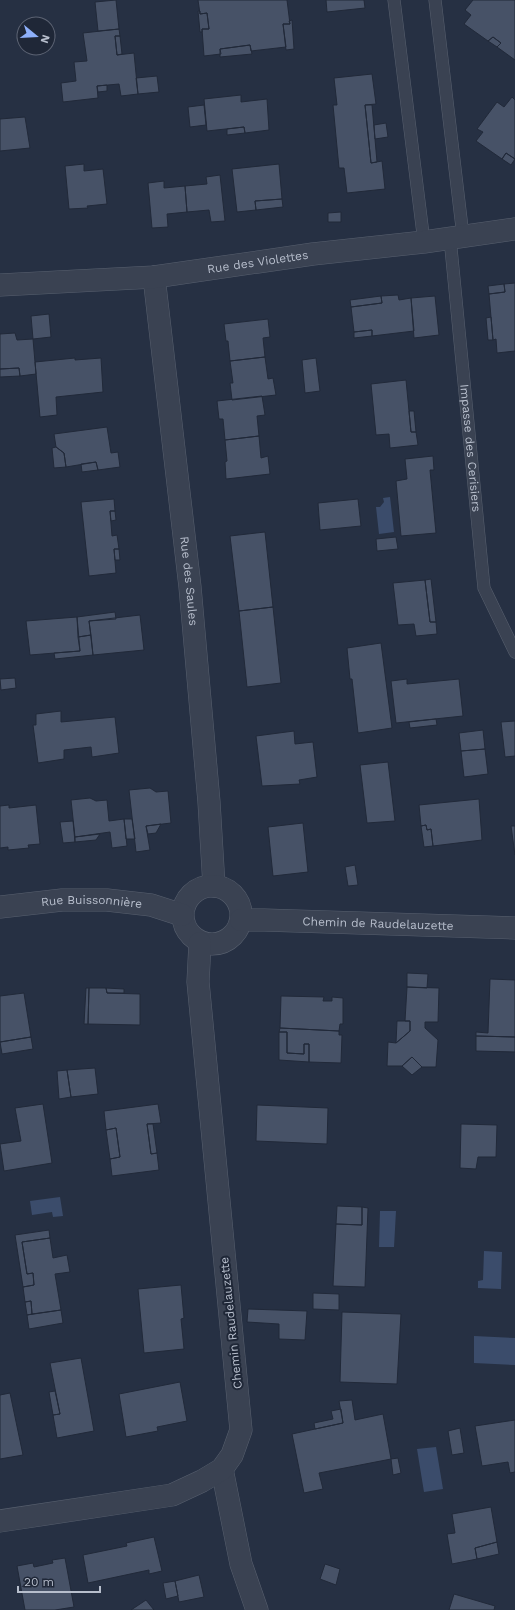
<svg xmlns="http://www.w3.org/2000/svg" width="515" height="1610" font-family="'Work Sans',sans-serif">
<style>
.water{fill:#3b4c6b}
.building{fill:#475267;stroke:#212939}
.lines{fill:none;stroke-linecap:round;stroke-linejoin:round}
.lane-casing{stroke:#58606f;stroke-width:13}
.street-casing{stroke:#58606f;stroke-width:23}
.lane{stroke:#3a4252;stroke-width:12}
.street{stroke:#3a4252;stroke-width:22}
.labels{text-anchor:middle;stroke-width:4;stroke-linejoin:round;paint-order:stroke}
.street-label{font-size:12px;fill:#b7becc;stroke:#1f2737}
</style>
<rect width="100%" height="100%" fill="#263043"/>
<path class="water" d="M390,497L394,532L379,534L376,507H380L384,502L383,498Z
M60,1197L63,1216L53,1217L52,1212L32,1215L30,1201Z
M380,1211H396L394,1247H379Z
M484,1251L502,1252L501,1289L478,1288V1281L483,1280Z
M474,1336L515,1338V1365L474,1363Z
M436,1447L443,1489L424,1492L417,1449Z"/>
<path class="building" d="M116,0L119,29L98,31L95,2Z
M198,0H287L290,24H283L286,47L251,51L250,45L220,49L221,54L204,56L202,29H209L207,13L200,14Z
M326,0H364L365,8L327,12Z
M473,0H515V60L497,47L501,43L493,37L488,41L464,24L471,15L465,10Z
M198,11H200V14L207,13L209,29H202V32H200Z
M292,20L294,49L286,50L283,24H290L289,21Z
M119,29L120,36H115L117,55L134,53L138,94L121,96L119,84L97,86L98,98L63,102L61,83L76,81L74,62L87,61L83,33Z
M115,36H120L122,54L117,55Z
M493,37L501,43L497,47L488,41Z
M250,45L252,54L220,57V49Z
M372,74L376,104L365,105L371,163L382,161L385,189L347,193L344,168H339L333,105H337L334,78Z
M157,76L159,92L138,94L136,78Z
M107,85V91L98,92L97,86Z
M241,95V102L267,99L269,130L245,133L244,127L207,131L204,99Z
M512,97L515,100V159L506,153L502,159L476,141L483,132L477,129L497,102L504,107Z
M204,105L206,125L190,127L188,107Z
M365,105H372L377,162L371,163Z
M25,117L30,148L0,151V119Z
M386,123L388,137L375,139L374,125Z
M244,127L245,133L227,135V129Z
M506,153L515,159L511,165L502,159Z
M84,164V171L103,169L107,204L87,206L88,208L69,209L65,166Z
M279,164L282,199L255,201L256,210L237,212L232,169Z
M220,175L225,221L211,222L209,210L187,212L185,186L207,184L206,177Z
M164,181V188L185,186L187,212L167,214L168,227L152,228L148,183Z
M282,199L283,207L256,210L255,201Z
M341,212V222H328V213Z
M515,283V351L497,353L496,339L493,340L489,294L505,292L504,284Z
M504,284L505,292L489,294L488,286Z
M398,295L399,300L411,298L414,331L372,336V330L354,332L351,307L382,303L381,296Z
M381,296L382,303L351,307L350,300Z
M435,296L439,335L414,338L411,298Z
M49,314L51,337L33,339L31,316Z
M491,317L493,340H488L486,318Z
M268,319L270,337L263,338L265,357L230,361L228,341H226L224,324Z
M372,330V336L354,338V332Z
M15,333L17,340L33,339L36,374L20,376L19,368L0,369V334Z
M265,357L268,379L273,378L276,395L232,400L230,383H233L230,361Z
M75,358V360L101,358L103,392L56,397L57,415L40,417L35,362Z
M316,358L320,391L305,393L302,360Z
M19,368L20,376L0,377V369Z
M406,380L411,432H416L418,445L390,448L389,434L376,435L371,384Z
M262,396L265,415L257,416L259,436L225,440L223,419H219L217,401Z
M409,411H414L416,432H411Z
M107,427L111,453L118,452L120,467L98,470L96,462L66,467L64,453L56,447L54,434Z
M259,436L261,458L268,456L270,474L226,479L225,462L227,461L225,440Z
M56,447L64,453L66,467L54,468L52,448Z
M433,456L434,470H430L436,533L401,536L396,481L407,479L405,459Z
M96,462L98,470L82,472L81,464Z
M114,499L115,511H110L112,536L117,535L119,549H114L116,573L89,576L81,502Z
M358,499L361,526L320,530L318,503Z
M110,511H115L116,520L111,521Z
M265,532L273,607L239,611L230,536Z
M396,537L398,549L377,551L376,539Z
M114,549H119L120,560H115Z
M431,579L436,622H430L425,580Z
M425,580L430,622H436L437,634L416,636L414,624L398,625L393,583Z
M273,607L281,683L247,687L239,611Z
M115,612L116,619L89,621L91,635L78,637L77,617Z
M140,615L144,650L93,655L89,621Z
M77,617L80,651L30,655L26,621Z
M91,635L93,655L55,659L54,653L80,651L78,637Z
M381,643L392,728L358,733L352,679H350L347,648Z
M15,678L16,688L1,690L0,679Z
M407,679V684L459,679L463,716L396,723L391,681Z
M61,711V722L115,717L119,753L92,757L91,747L64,750V759L38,763L33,725H36V714Z
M436,719L437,725L410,728L409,722Z
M515,721V756L505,757L501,722Z
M483,730L485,749L461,751L459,733Z
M294,731L295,744L313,742L317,777L299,780L300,784L262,786L256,736Z
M485,749L488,774L464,777L461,751Z
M388,762L395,821L367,823L360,765Z
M150,788L156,792L168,791L171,823L146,826L150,850L136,852L129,790Z
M90,798L96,801L107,800L109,821L124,819L127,846L112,848L110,832L75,837L71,800Z
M479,799L482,840L433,846L431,829L427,830L426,825L421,826L419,805Z
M9,805V808L36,805L40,844L28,845L29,848L8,850V847L0,848V806Z
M124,819H132L135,839H126Z
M73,821L75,842L63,843L60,822Z
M303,823L308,872L273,876L268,827Z
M161,824L156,833L148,834L146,826Z
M426,825L427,830L431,829L433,846L424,847L421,826Z
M511,826H515V855Z
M100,834L96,840L75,842V837Z
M355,865L358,885L348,886L345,867Z
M407,973L428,974L427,988L407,987Z
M490,979L515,980V1037L476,1036V1032L488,1033Z
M407,987L439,988L438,1022H425V1028L438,1040L436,1067H422L412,1057L402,1066H387L388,1042L396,1043L410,1031V1021H405Z
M86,988H89L88,1024H84Z
M89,988H106L107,993L140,994V1025L88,1024Z
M106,988L124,989V993H107Z
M24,993L31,1037L0,1042V996Z
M281,996L324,997L323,1001H332V997L343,998V1024H340L339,1031L280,1028Z
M397,1021H410V1031L396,1043Z
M280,1028L339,1031V1035H342L341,1063L309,1062V1044H304V1054L287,1053V1032H279Z
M279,1032H287V1053L304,1054V1044H309V1062L279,1060Z
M476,1036L515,1037V1052L476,1051Z
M31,1037L33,1049L2,1054L0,1042Z
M412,1057L422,1067L412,1075L402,1066Z
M95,1068L98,1094L71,1097L67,1070Z
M67,1070L71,1097L59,1099L57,1071Z
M43,1104L52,1163L4,1171L0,1144L21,1141L15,1108Z
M158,1104L161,1123L147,1124L151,1154L157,1153L159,1170L112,1176L110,1159L120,1157L116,1128L106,1130L104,1111Z
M257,1105L328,1108L327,1144L256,1141Z
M147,1124H153L157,1153L151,1154Z
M461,1124L497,1125L496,1157H478L476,1169L460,1168Z
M116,1128L120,1157L110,1159L106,1130Z
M337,1206L362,1207V1225L336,1224Z
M362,1207L368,1208L365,1287L333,1286L336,1224L362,1225Z
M49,1230L50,1238L22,1242L27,1274L33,1273L34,1285L23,1287L15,1235Z
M50,1238L53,1258L67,1255L70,1272L55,1274L61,1310L32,1314L31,1301L25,1302L23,1287L34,1285L33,1273L27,1274L22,1242Z
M181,1285L184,1318L181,1319L184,1349L144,1353L138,1289Z
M313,1293L339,1294V1310L313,1309Z
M31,1301L32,1314L27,1315L25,1302Z
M248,1309L307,1311L305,1340L279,1339V1324L247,1322Z
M61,1310L63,1323L29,1329L27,1315Z
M342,1312L401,1314L397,1384L340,1382Z
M81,1358L94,1431L57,1438L53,1415L60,1414L50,1363Z
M180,1382L187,1421L157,1427L158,1431L126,1437L119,1394Z
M55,1391L60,1414L53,1415L49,1392Z
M10,1393L23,1455L0,1459V1395Z
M352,1400L355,1420L383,1414L391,1459L319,1473L323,1489L304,1493L292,1434L343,1423L339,1401Z
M341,1409L343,1423L315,1429L314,1423L333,1419L331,1411Z
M515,1420V1472L510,1473L508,1462L482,1466L475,1426Z
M460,1428L464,1453L452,1455L448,1431Z
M398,1458L401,1473L393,1475L391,1459Z
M491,1507L497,1542L475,1548L477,1559L452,1564L447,1534L455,1533L452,1514Z
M154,1537L162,1571L149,1574V1570L88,1583L83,1555L127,1546L126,1543Z
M497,1542L499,1554L477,1559L475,1548Z
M65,1558L74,1607L55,1610H25L17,1566L33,1563L34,1567L53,1563L52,1560Z
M325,1564L340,1569L336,1585L320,1579Z
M199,1575L204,1597L179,1602L175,1581Z
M175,1581L178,1596L166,1599L163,1583Z
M454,1594L495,1606L494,1610H449Z
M146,1600L154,1610H131Z"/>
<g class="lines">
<defs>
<g id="lane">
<path d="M394,0L424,242"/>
<path d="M435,0L463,236"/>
<path id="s1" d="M450,238L484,588L515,652"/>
</g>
<g id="street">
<path id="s2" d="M154,277L190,587L209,802L214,886"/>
<path id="s3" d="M0,285L154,277L313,254L424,242L515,229"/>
<circle cx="212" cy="915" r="29"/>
<path id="s4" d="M0,907L62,900H107L151,905L182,915"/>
<path id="s5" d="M241,920H264L515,928"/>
<path d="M222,1469L241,1564L257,1610"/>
<path d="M0,1521L172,1495L202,1481L222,1469L232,1455L241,1430L198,982L200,943"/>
</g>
</defs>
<use href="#lane" class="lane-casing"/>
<use href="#street" class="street-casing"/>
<use href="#lane" class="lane"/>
<use href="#street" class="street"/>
</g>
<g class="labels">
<g class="street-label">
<text dy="4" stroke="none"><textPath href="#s3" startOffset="259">Rue des Violettes</textPath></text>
<text dy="4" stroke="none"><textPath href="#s1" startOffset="211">Impasse des Cerisiers</textPath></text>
<text dy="4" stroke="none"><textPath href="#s2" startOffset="306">Rue des Saules</textPath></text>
<text dy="4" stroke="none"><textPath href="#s4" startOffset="92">Rue Buissonnière</textPath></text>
<text dy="4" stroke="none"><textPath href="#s5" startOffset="137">Chemin de Raudelauzette</textPath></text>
<text transform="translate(231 1323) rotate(-96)" y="4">Chemin Raudelauzette</text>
</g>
</g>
<g transform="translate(36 36) rotate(108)"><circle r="19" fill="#1f2737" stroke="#5c6373"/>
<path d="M0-3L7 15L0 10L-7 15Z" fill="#8eb0fa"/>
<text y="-6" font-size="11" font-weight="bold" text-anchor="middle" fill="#b7becc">N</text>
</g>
<path d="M18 1586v6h82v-6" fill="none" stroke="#b7becc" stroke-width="2"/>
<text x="24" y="1586" font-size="12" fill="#b7becc" stroke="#1f2737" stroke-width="3" paint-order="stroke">20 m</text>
</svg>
